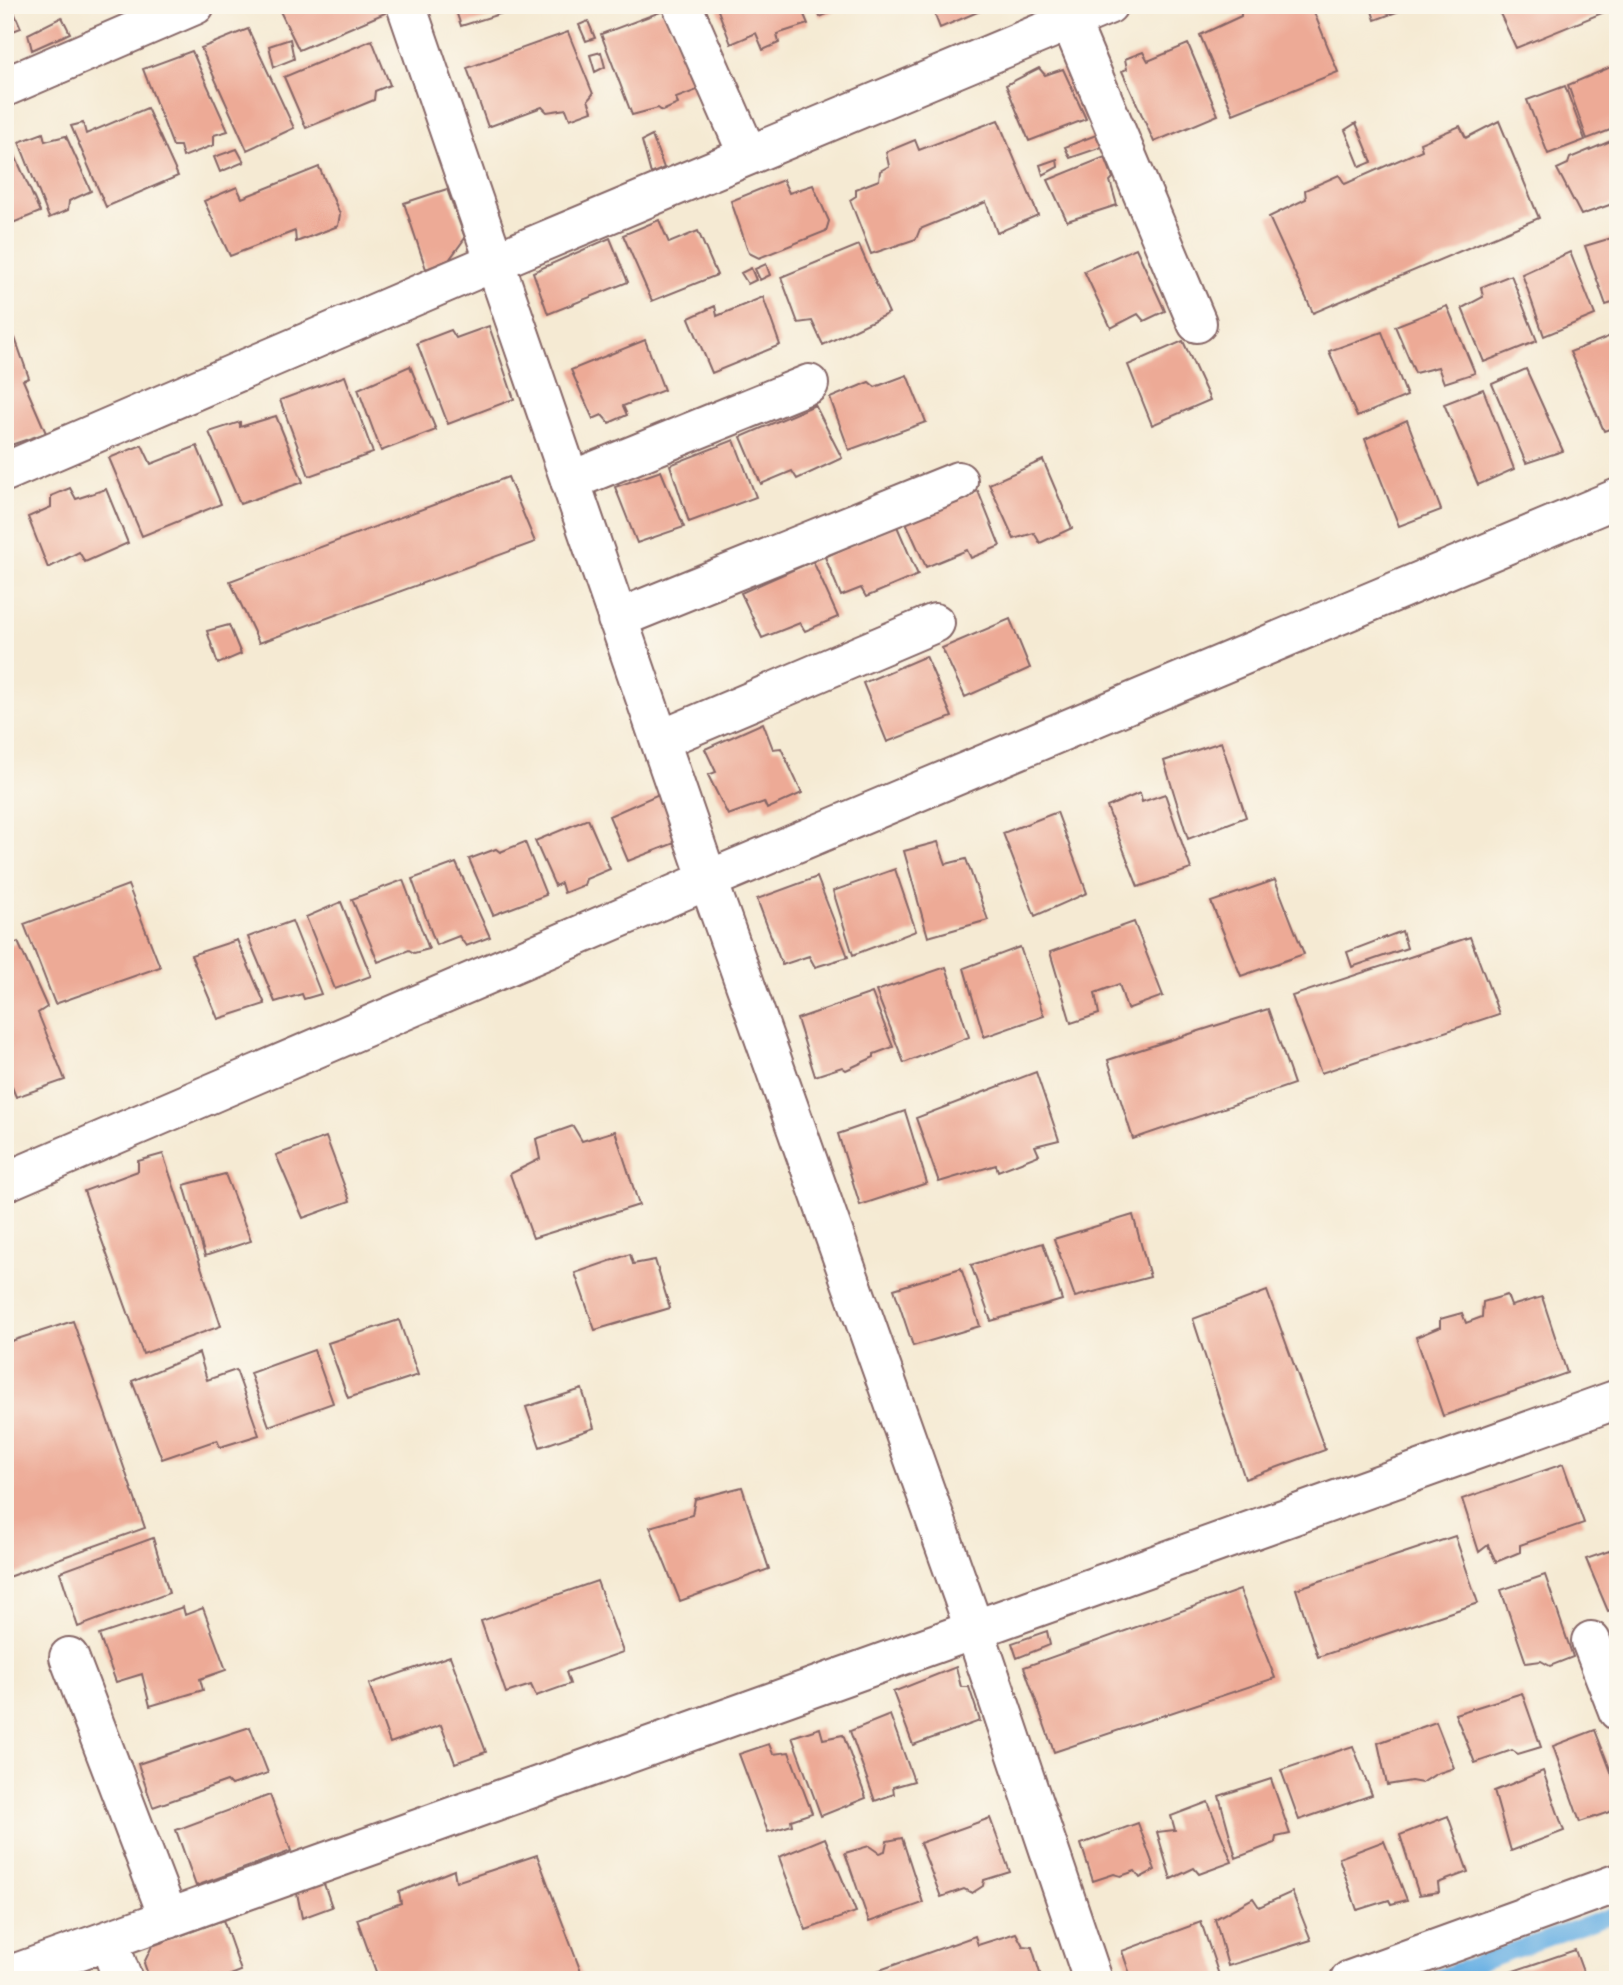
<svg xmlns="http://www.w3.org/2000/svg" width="1623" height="1985" font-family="'Playpen Sans',sans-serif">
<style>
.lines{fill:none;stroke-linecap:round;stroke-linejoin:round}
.stream{stroke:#6db2e4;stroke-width:16}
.building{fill:#edaa96}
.minor-casing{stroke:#866666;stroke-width:42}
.minor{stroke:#fff;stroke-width:38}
</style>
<rect width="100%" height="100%" fill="#fbf7ec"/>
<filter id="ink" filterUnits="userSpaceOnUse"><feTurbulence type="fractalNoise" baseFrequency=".0143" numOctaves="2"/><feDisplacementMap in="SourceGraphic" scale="14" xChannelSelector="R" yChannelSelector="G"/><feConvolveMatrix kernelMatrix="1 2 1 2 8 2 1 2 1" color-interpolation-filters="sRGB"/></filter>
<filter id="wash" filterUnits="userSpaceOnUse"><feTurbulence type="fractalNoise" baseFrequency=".00686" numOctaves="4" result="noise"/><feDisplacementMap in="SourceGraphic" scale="28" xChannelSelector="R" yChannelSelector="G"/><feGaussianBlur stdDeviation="1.57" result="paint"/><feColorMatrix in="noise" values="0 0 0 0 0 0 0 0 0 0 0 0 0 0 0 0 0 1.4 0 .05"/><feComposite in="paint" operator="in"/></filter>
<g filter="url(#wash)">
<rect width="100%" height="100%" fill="#f5ead3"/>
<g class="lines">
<path class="stream" d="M1431,1980L1618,1913"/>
</g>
<g id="blocks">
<path class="building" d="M5,5H11L21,28L5,34Z
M277,5H381L385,13L299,50Z
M454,5H525V6L461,26Z
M716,5H800L808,24L777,34L779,43L763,50L756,33L731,44Z
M815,5H848L820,17Z
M931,5H994L940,28Z
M1247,5H1259L1262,8L1271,5H1311L1338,72L1233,114L1200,35L1241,16V7Z
M1370,5H1413V6L1375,20Z
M1496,5H1611L1612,9L1516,48Z
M663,11L700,89L676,98L678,104L662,111L658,108L632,115L601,34Z
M62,17L70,33L32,50L28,34Z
M588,21L595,38L586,41L579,25Z
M248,29L294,128L247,150L201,48Z
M568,32L593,94L588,100L592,111L570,119L566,109L547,112L542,107L488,127L467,68Z
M290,39L294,59L274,67L269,46Z
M372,40L390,85L375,91L374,100L306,128L284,77Z
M1188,44L1218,115L1154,142L1122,71L1127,69L1125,59L1143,52L1148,61Z
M192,51L228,131L214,135V145L183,157L180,146H173L143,69Z
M601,52L605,67L595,72L590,55Z
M1618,64V127L1587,139L1568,85Z
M1039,68L1045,75L1063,69L1086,119L1029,141L1006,85Z
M1565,86L1585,140L1548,154L1527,100Z
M147,108L178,176L106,207L71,126L83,123L86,134Z
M998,120L1038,215L997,233L986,202L920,229L916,239L871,254L850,200L856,196V189L879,180L880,171L889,166L886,152L915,140L919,150Z
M1499,121L1539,218L1313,313L1269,217L1306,199L1305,190L1339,175L1345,184L1422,150L1420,143L1460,126L1466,138Z
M1356,123L1372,162L1360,167L1345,130Z
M5,133L40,212L5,226Z
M43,133L45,141L66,136L91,191L69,201L68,210L49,218L19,142Z
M1096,135L1102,147L1070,158L1065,147Z
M652,136L664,168L651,174L642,141Z
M1618,138V202L1581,215L1557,169L1568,164L1570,158Z
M237,149L244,162L220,172L214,157Z
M1105,157L1113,178L1110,181L1117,205L1067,221L1048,180Z
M1057,159L1058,167L1043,175L1040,165Z
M319,167L340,214L338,226L296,242L295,231L230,256L204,201L237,187L242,198Z
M783,180L789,193L813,185L829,221L826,231L759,258L749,253L731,201Z
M447,189L465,238L449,260L426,269L404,203Z
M659,220L669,243L698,231L717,275L652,301L623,235Z
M1618,236V301L1606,305L1585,246Z
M610,238L628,282L548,314L533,272Z
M859,245L889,313L823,345L812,321L798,323L781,277Z
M1136,248L1165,311L1144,321L1138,314L1111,328L1084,271Z
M1570,252L1595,315L1544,336L1522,274Z
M766,264L770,275L760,280L755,269Z
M751,268L756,280L748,284L741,273Z
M1511,275L1537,341L1484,362L1462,308L1483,297L1481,287Z
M763,297L780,345L712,373L689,318L715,306L717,316Z
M1447,306L1475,373L1444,383L1438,367L1415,373L1395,326Z
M489,326L514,399L448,424L417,343L451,330L456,338Z
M1382,332L1407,396L1357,417L1329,351Z
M1613,335L1618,349V426L1604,431L1570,352Z
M5,337L15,338L29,378L23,380L46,433L5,447Z
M645,340L664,390L623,406L627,415L609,423L602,415L593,419L571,370Z
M1183,341L1210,400L1152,425L1128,365Z
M410,366L436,430L381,451L358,389Z
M1526,369L1563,451L1526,463L1492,384Z
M907,375L926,422L849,450L830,398L869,382L875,387Z
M345,376L373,453L309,476L280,400Z
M1483,389L1514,469L1478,485L1444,404Z
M815,405L842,458L797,479L792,471L761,484L741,437Z
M276,416L303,482L240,504L209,432L240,422V427Z
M1407,420L1441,510L1399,526L1365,439Z
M734,440L756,497L689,522L670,465Z
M142,445L151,464L197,446L221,504L142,536L109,458Z
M1043,460L1072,528L1040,543L1034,533L1014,539L989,484Z
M661,471L684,527L637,543L615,487Z
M508,477L535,542L259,643L230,581Z
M70,488L76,499L106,489L128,543L85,562L79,552L48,568L28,517L51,507V496Z
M978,491L1000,546L971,558L967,550L926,567L905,520Z
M896,524L918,575L866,597L861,588L841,596L825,557Z
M813,561L838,617L805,631L800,623L762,638L741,593Z
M1010,619L1030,668L965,697L942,648Z
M229,625L241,654L218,664L207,631Z
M926,656L952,717L887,742L863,683Z
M763,723L773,749L781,748L802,793L767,809L764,802L728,815L708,775L716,772L705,749Z
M1221,742L1246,817L1188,839L1164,761Z
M661,793L680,841L628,861L609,816Z
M1140,793L1142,802L1165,794L1191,869L1138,887L1107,807Z
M1057,812L1087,893L1035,916L1003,833Z
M588,819L610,869L586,879L584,885L564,893L561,883L555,886L535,841Z
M525,842L546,895L493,915L469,859L496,849L500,852Z
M938,842L946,864L966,859L988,920L928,937L904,851Z
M456,863L490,937L466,946L459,936L436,945L412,879Z
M895,869L916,931L853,955L833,891Z
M817,877L848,957L815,967L809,956L782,965L757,899Z
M403,880L429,949L414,953L409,950L378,962L352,899Z
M1275,880L1304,954L1241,976L1211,902Z
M128,885L160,967L55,1004L24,924Z
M341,902L371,976L335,989L306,917Z
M292,921L321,994L304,999L302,994L275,1002L248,937Z
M1134,922L1163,996L1127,1009L1119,984L1095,993L1099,1014L1071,1023L1050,952Z
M1402,931L1407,948L1352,967L1347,952Z
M1470,937L1499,1014L1321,1073L1292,996Z
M237,940L265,1004L218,1019L191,955Z
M18,942L47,1007L38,1013L65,1080L16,1097L5,1070V948Z
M1020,947L1044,1016L984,1037L964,968Z
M946,967L969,1037L904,1063L876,991Z
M872,993L893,1047L874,1054V1057L846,1070L842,1067L815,1076L797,1019Z
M1268,1009L1294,1084L1133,1139L1108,1060Z
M1036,1072L1059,1140L1035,1146L1039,1155L998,1171L996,1165L939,1182L916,1118Z
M905,1111L927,1183L860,1205L838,1134Z
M573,1126L582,1141L615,1131L639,1205L533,1238L510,1174L540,1159L536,1139Z
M326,1137L350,1201L303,1218L276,1155Z
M163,1154L221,1326L143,1354L84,1191L138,1171V1161Z
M225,1174L251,1241L205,1256L184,1185Z
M1133,1215L1150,1277L1075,1297L1054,1239Z
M1043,1243L1062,1300L991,1321L971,1265Z
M630,1254L633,1264L655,1260L670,1308L595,1330L575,1273Z
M961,1268L980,1326L913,1346L894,1289Z
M1267,1291L1325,1450L1245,1479L1193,1319Z
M1507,1295L1511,1306L1542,1297L1567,1373L1443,1416L1416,1337L1440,1327V1319L1462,1313L1466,1323L1482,1317L1483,1302Z
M399,1320L418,1375L348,1398L328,1343Z
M73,1321L145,1528L5,1578V1343Z
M314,1350L333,1403L269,1426L250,1373Z
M199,1353L207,1380L236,1370L259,1435L220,1447L217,1440L162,1459L132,1381Z
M582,1389L594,1428L540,1447L526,1407Z
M1563,1464L1584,1523L1520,1545V1552L1496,1562L1488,1545L1479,1552L1462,1499Z
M742,1487L769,1569L680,1601L650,1527L692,1515L695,1499Z
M1455,1536L1478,1603L1318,1657L1296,1589Z
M153,1538L169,1593L78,1627L60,1572Z
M1618,1548V1608L1608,1611L1586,1559Z
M1545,1575L1573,1657L1550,1666L1541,1661L1526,1663L1501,1590Z
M597,1581L623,1652L566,1672L570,1684L536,1696L531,1685L506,1693L481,1621Z
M1240,1590L1275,1678L1054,1752L1024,1667Z
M183,1607L185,1615L203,1608L226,1670L200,1679L203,1690L150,1706L142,1674L116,1682L99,1635Z
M1047,1631L1050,1645L1017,1658L1012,1643Z
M450,1656L486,1752L455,1763L441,1725L390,1743L369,1684Z
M956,1667L961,1687H969L980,1721L913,1745L893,1692Z
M1522,1693L1541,1747L1518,1754L1512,1750L1475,1763L1455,1714Z
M890,1715L914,1781L893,1787L894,1794L875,1801L850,1731Z
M1436,1722L1454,1768L1436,1774L1422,1783L1411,1781L1387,1785L1378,1743Z
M250,1727L268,1773L231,1785L227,1781L153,1807L138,1764Z
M820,1728L823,1739L843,1735L866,1798L821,1816L792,1737Z
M1595,1730L1618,1790V1809L1580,1822L1553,1746Z
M769,1744L773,1754L789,1752L812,1813L791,1820L792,1825L768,1832L739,1754Z
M1353,1746L1372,1795L1299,1820L1281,1770Z
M1543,1771L1564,1831L1511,1851L1494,1791Z
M1271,1779L1290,1834L1276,1837L1275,1843L1236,1858L1219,1796Z
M270,1795L291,1851L196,1886L176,1830Z
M1208,1802L1232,1862L1199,1874L1194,1868L1171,1879L1157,1832L1175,1830L1171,1816Z
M1448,1816L1468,1872L1438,1883L1439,1892L1419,1895L1400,1835Z
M990,1818L1010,1872L984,1880L983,1886L972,1893L964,1889L941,1897L920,1843Z
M1138,1823L1155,1870L1140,1878L1135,1871L1121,1876L1114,1874L1093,1881L1081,1844Z
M825,1838L856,1912L806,1930L779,1857Z
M902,1838L923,1903L869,1922L845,1853L869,1846L879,1853L885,1851L887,1841Z
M1384,1841L1407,1900L1391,1904L1389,1900L1357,1910L1339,1858Z
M537,1855L584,1980H379L357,1919L401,1903L399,1892L454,1870L456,1882Z
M323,1881L332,1907L302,1918L297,1893Z
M1292,1892L1311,1940L1228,1966L1215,1919L1253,1898L1259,1907Z
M223,1920L241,1971L218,1980H210L209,1975L197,1980H150L144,1963L152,1946Z
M1201,1922L1219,1975L1202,1980H1132L1122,1951Z
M1016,1933L1023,1946L1032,1947L1042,1980H852L975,1936L978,1945Z
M1575,1950L1586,1980H1490V1979Z
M83,1965L87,1980H47Z"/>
</g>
</g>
<g filter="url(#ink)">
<use href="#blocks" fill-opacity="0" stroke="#866666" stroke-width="2"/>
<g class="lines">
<defs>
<path id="minor" d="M406,5L708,880L975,1631L1093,1980
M682,5L748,155
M1070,21L1197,323
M5,87L195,5
M5,472L494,262L1108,5
M570,481L809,384
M617,619L958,481
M660,740L935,623
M5,1182L708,880L1618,498
M1591,1641L1618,1711
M69,1657L169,1919
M108,1940L123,1980
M5,1977L1618,1399
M1350,1980L1618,1883"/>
</defs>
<use href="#minor" class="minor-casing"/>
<use href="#minor" class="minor"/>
</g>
</g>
<rect width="1623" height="1985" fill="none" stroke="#fbf7ec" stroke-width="28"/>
</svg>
